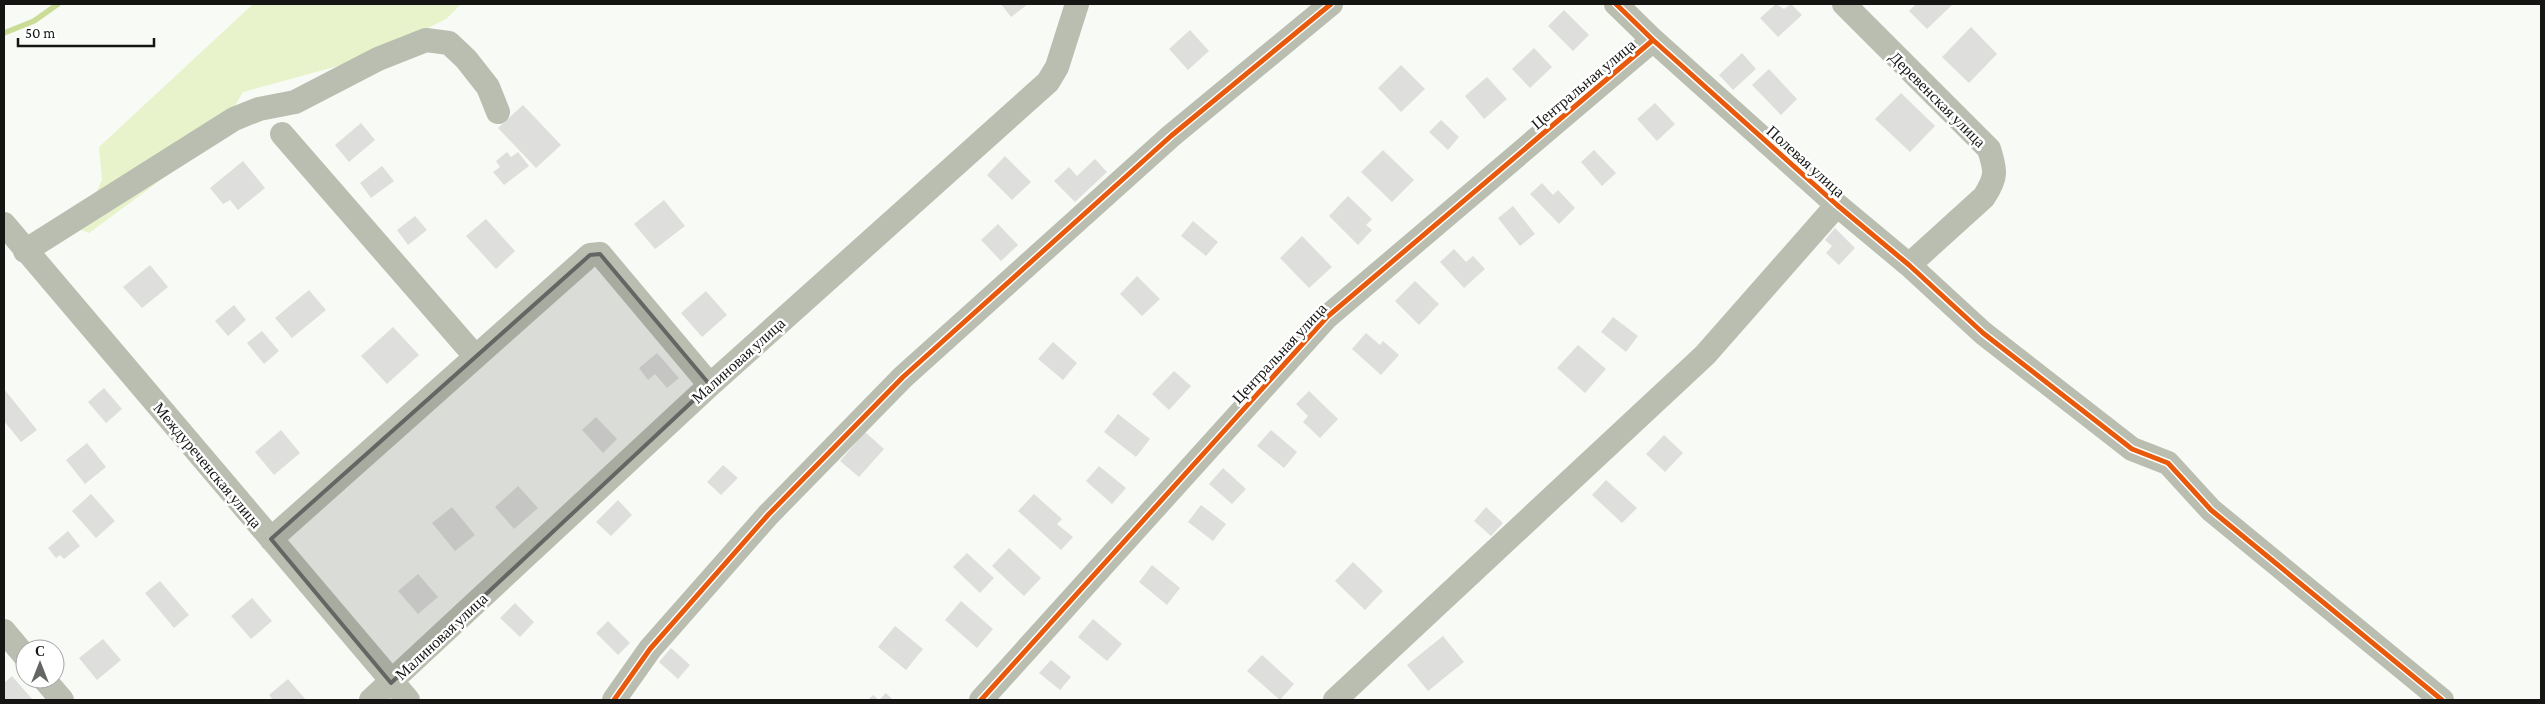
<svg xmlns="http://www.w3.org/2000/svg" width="2545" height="704" font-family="'Crimson Pro',serif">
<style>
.green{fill:#e8f3cb}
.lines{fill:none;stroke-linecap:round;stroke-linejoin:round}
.stream{stroke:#cadc96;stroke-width:5.5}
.building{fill:#dedfdc}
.minor{stroke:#b9beb0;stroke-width:24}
.cycleway-casing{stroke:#fff;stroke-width:8}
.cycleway{stroke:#e8590c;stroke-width:5}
.marked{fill:#646663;fill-opacity:0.2;stroke:#646663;stroke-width:4;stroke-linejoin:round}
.labels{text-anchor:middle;stroke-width:5;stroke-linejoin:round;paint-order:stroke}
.street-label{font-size:16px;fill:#151614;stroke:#fff}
</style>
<rect width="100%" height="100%" fill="#f8faf5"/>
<path class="green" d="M253,4H461L446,19L364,59L243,92L215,140L89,233L79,229L102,180L99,147Z"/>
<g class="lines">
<path class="stream" d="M4,33L34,21L58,4"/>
</g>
<path class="building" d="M1001,4H1028L1011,17Z
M1776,4L1784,9L1791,4L1802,15L1778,37L1760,18Z
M1916,4H1953L1927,29L1909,11Z
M1564,10L1589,35L1573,51L1548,26Z
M1971,27L1997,54L1969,83L1942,57Z
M1190,30L1209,51L1188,70L1169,49Z
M1534,48L1552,67L1530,88L1512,69Z
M1742,53L1756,69L1733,90L1719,75Z
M1401,65L1425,89L1401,112L1378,88Z
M1769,69L1797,99L1781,115L1752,85Z
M1487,77L1507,99L1484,119L1465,96Z
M1901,93L1935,126L1910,152L1875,119Z
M1655,103L1675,124L1657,141L1637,119Z
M523,105L561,145L536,168L498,128Z
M1441,120L1459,137L1448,150L1429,132Z
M361,123L375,140L349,162L335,145Z
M1383,150L1414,180L1392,202L1361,172Z
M1594,150L1616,173L1602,186L1581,162Z
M507,152L511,157L518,152L529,166L504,185L493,172L500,167L496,161Z
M1005,156L1031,182L1012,200L987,175Z
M1095,159L1107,172L1075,202L1054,181L1069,167L1077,176Z
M243,161L265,188L238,210L230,200L223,204L210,188Z
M382,166L394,181L371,198L360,183Z
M1542,183L1553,195L1558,190L1575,208L1559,224L1530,194Z
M1348,196L1372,219L1366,225L1372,230L1358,245L1329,216Z
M664,200L685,226L655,249L634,224Z
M1513,206L1535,234L1520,246L1498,218Z
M415,216L427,230L408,245L397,230Z
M486,219L515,251L496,269L466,236Z
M1193,221L1218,242L1206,256L1181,236Z
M998,224L1018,245L1001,261L981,240Z
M1835,228L1855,248L1839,265L1826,253L1832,246L1825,240Z
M1302,236L1332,267L1309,288L1280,258Z
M1454,249L1466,262L1473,256L1485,269L1464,288L1440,262Z
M150,265L168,287L142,308L123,287Z
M1137,276L1160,299L1142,316L1120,294Z
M1415,281L1439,304L1419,325L1395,301Z
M309,290L326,310L292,338L275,318Z
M706,291L727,315L702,337L681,313Z
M234,305L246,320L228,336L215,321Z
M1613,317L1638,336L1626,352L1601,332Z
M393,327L419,355L387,384L361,356Z
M262,331L279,351L264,364L247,343Z
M1366,333L1380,345L1383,341L1399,355L1381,375L1352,349Z
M1053,342L1077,363L1063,380L1038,359Z
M1578,345L1606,369L1585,393L1557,368Z
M657,353L679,378L667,388L655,374L648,380L639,368Z
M1174,371L1191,386L1169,410L1152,394Z
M104,388L122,409L106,423L88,402Z
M4,389L37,430L21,442L4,421Z
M1309,391L1338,419L1320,438L1303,422L1308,416L1296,404Z
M1118,414L1150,439L1136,457L1104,432Z
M596,417L617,439L603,453L582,430Z
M281,430L300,453L274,475L255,452Z
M1271,430L1297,452L1284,468L1257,446Z
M865,432L884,449L859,477L840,461Z
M1664,435L1683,453L1665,472L1646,454Z
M87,443L106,467L85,484L66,460Z
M723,465L738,478L721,495L707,482Z
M1099,466L1126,488L1112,504L1086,481Z
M1223,468L1246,489L1232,504L1209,484Z
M1606,480L1637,508L1622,523L1592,495Z
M518,486L538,508L514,529L495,507Z
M91,494L115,521L96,538L72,511Z
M1034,494L1062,519L1057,524L1073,537L1061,550L1018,511Z
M618,500L632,515L611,536L596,522Z
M1201,505L1226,524L1213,541L1188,522Z
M452,507L475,535L455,551L432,523Z
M1486,507L1503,523L1491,536L1474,521Z
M68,531L80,546L64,559L60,555L56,558L48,548Z
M1009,548L1041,578L1024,596L992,566Z
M967,553L994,578L980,593L953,567Z
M1353,562L1383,591L1365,610L1335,581Z
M1152,565L1180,588L1167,605L1139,582Z
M418,574L438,597L418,614L398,591Z
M160,581L189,615L174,628L145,593Z
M252,598L272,621L251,639L231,616Z
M961,601L993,629L977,648L945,620Z
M515,603L534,622L520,637L500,618Z
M1093,619L1122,644L1107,661L1078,637Z
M608,621L630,643L618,655L596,633Z
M895,626L923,649L906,670L878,647Z
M1443,636L1464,662L1428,691L1407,665Z
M103,639L121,660L97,680L79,658Z
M671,648L690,665L678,679L659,662Z
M1262,655L1294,684L1280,700L1247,671Z
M1051,660L1071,677L1060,690L1039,673Z
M12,676L33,700H4V683Z
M288,679L306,700H273L269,695Z
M886,693L893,700H879Z
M873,695L879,700H868Z"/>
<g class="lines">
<path class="minor" d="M1616,4L1653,40L1837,205L1909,265L1983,333L2132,449L2168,463L2211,510L2442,700
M1844,4L1989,149C1996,171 1997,177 1984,197L1909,265
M282,134L475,356
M4,224L408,700
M25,251L234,119L259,109L295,102L378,59L426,40L449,43L466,59L488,87L498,112
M271,539L590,255L600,254L710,385
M4,631L25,656
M44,679L62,700
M371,700L710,385L1048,82L1057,67L1077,4
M614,700L650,649L768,515L903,377L1171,136L1331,4
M981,700L1327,317L1653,40
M1335,700L1705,355L1837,205"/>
<defs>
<path id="cycleway" d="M1616,4L1653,40L1837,205L1909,265L1983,333L2132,449L2168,463L2211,510L2442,700
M614,700L650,649L768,515L903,377L1171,136L1331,4
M981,700L1327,317L1653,40"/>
</defs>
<use href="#cycleway" class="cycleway-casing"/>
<use href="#cycleway" class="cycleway"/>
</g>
<path class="marked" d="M600,254L710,385L391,683L271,539L590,255Z"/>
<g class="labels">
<g class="street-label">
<text transform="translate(1583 84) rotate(-40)" y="6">Центральная улица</text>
<text transform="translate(1938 99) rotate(45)" y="6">Деревенская улица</text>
<text transform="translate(1806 161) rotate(42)" y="6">Полевая улица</text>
<text transform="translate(1279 353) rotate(-47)" y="6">Центральная улица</text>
<text transform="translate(738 360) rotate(-42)" y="6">Малиновая улица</text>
<text transform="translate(208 465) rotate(50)" y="6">Междуреченская улица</text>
<text transform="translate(441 636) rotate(-43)" y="6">Малиновая улица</text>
</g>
</g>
<rect width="2545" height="704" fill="none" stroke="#151614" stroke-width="10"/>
<g transform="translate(40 664)"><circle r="24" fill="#ffffff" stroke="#a1a2a1"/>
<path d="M0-4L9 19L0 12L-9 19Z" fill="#646663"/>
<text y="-8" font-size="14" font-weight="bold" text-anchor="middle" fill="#151614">С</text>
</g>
<path d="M18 38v8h136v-8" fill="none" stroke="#151614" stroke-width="2.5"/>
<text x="25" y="38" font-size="15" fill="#151614" stroke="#ffffff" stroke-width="4" paint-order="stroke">50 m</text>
</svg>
